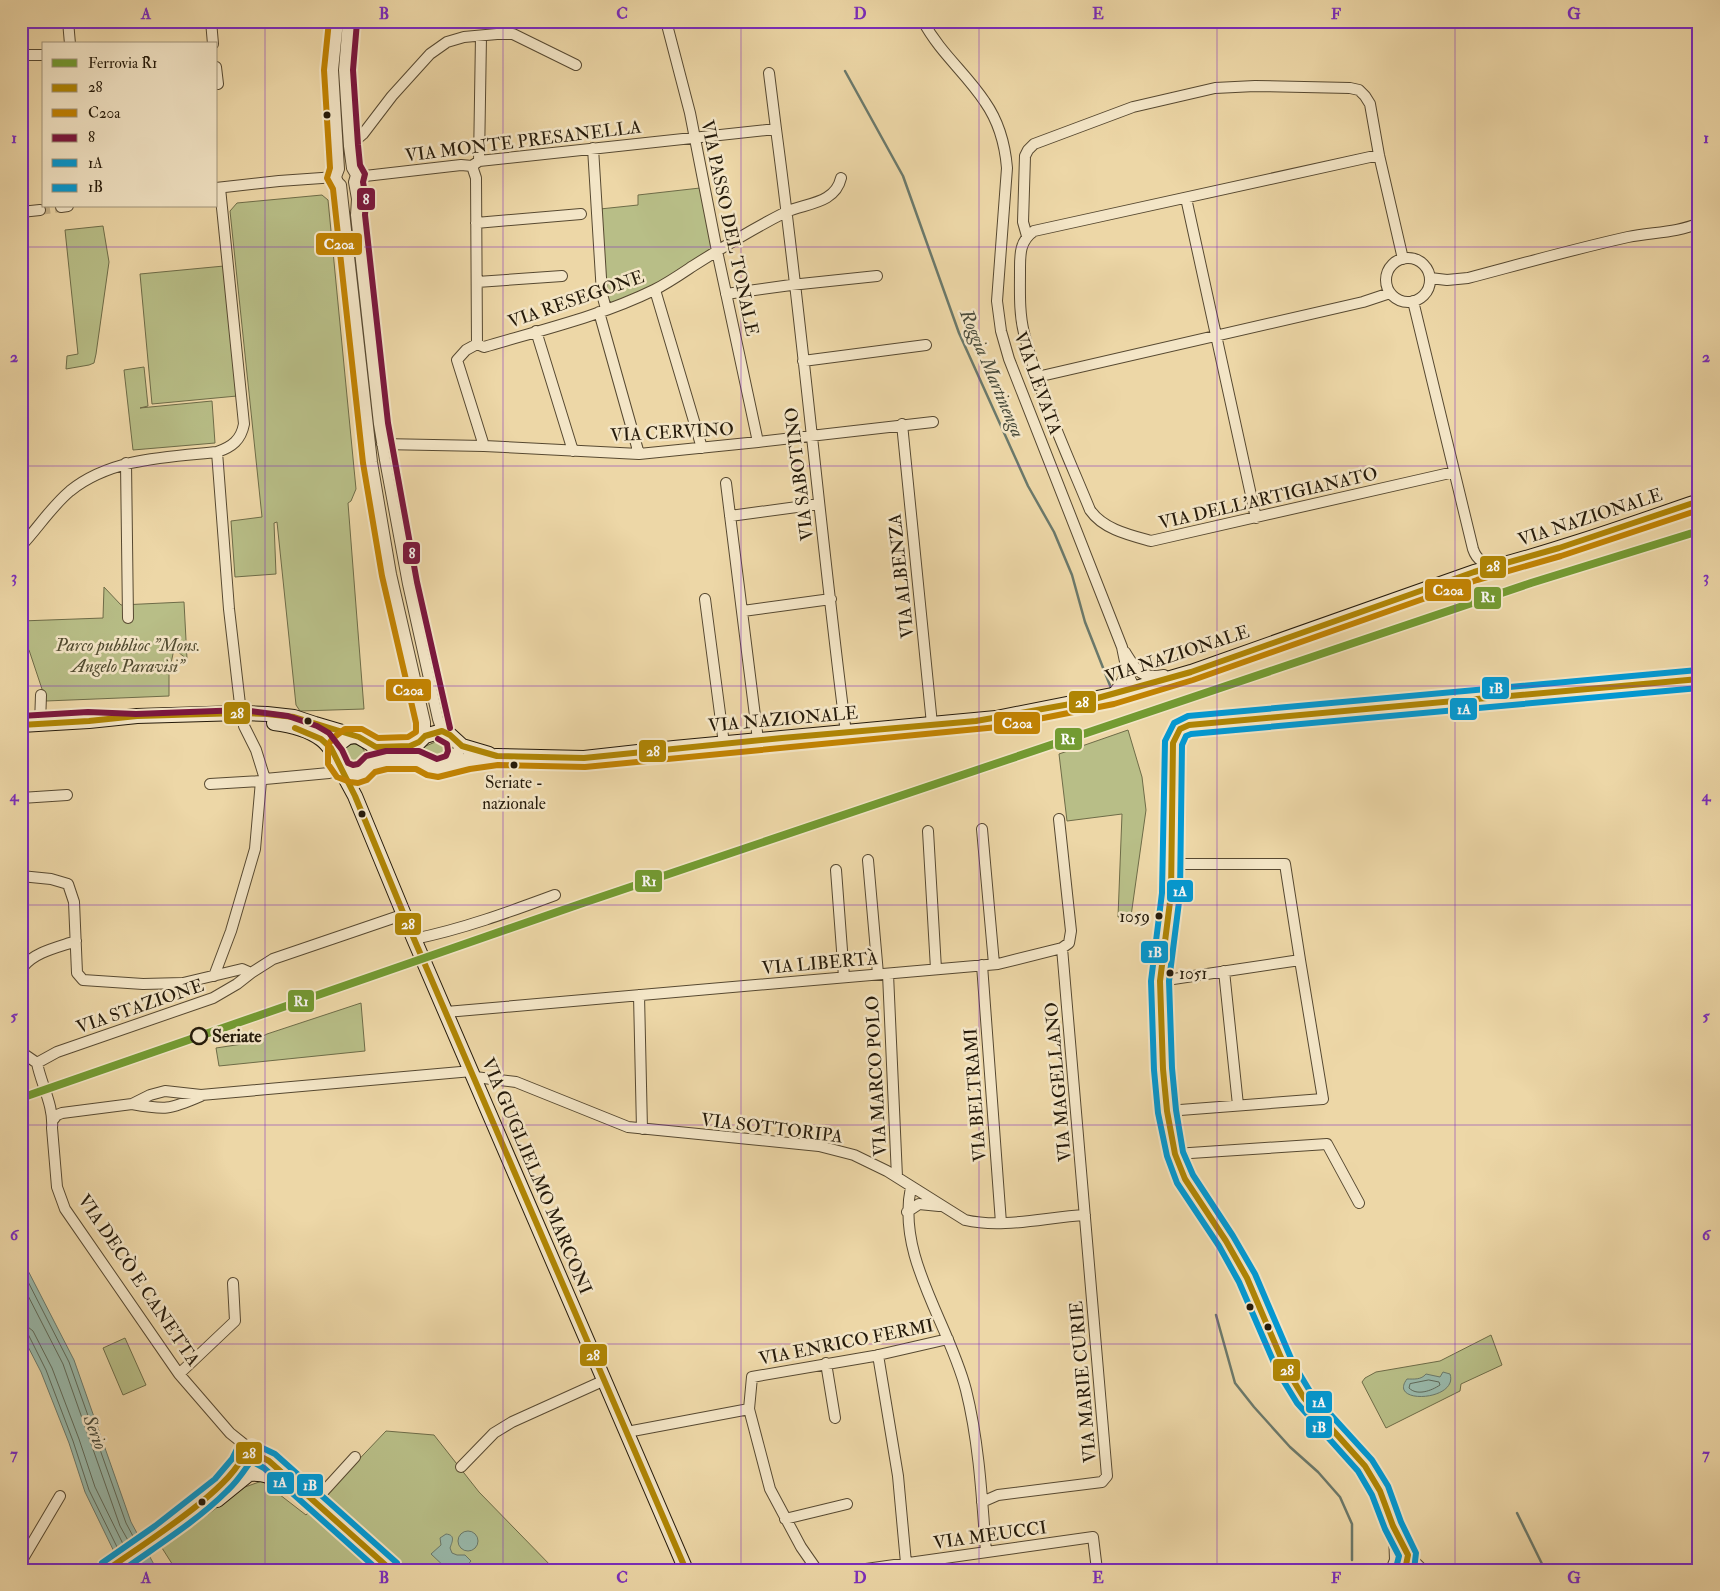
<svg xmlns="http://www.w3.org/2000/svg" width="1720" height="1591" font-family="'IM FELL Double Pica',serif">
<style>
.green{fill:#b8be87;stroke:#6e6c48}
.water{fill:#99b9ab;stroke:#6b796b}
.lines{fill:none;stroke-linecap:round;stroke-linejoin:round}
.shore{stroke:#5f6a5a;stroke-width:1}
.stream{stroke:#6b796b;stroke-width:2.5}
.street-tunnel{stroke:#c5b188;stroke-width:10;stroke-dasharray:10 5;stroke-linecap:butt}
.street-casing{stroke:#574931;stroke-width:12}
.secondary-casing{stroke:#251a0a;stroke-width:16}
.street{stroke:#f3e5c6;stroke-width:10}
.secondary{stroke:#f3e5c6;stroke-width:14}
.bus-1-casing{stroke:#f3e5c6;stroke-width:10}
.bus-2-casing{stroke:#f3e5c6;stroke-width:10}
.bus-3-casing{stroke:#f3e5c6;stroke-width:10}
.bus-4-casing{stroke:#f3e5c6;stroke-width:10}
.bus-5-casing{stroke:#f3e5c6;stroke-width:10}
.bus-1{stroke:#af8504;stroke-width:6}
.bus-2{stroke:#c28302;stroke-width:6}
.bus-3{stroke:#7b163e;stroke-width:6}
.bus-4{stroke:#0299d3;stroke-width:6}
.bus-5{stroke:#0299d3;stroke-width:6}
.rail-1-casing{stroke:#f3e5c6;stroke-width:11}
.rail-1{stroke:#739b32;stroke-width:8}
.grid{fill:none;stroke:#7b2cbf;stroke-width:1;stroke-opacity:0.55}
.bus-dot{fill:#251a0a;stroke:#f3e5c6;stroke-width:2}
.stop-dot{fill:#f3e5c6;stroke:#251a0a;stroke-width:2.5}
.labels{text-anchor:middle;stroke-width:5;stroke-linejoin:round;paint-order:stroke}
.bus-label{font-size:17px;fill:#251a0a;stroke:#f3e5c6}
.street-label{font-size:18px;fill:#251a0a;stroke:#f3e5c6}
.park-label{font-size:18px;font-style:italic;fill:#514b30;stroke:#f3e5c6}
.stop-label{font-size:18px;font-weight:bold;fill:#251a0a;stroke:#f3e5c6;text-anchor:start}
.water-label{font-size:19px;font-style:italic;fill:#484a3a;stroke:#f3e5c6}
.line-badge{stroke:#f3e5c6;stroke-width:2}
.badge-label{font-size:14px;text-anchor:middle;font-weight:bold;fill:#fff}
.neatline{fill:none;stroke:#7b2cbf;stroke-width:2}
.grid-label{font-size:16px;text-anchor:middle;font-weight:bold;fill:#7b2cbf}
</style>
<rect width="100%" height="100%" fill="#edd7a7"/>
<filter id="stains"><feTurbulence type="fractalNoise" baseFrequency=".004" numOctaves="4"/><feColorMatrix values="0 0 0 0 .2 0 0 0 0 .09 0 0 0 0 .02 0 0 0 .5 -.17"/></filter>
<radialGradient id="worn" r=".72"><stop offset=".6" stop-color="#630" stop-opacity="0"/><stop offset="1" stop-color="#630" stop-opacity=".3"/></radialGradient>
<path class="green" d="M700,188L713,246L711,250L654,286L613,304L607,298L600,209L638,205V195Z
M322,195L328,200L356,489L351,501L348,503L364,709L300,711L296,705L277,522L274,523L276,574L235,577L231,521L262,517L230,211L237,203Z
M103,226L109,262L96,354L94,363L89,365L66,369L67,356L78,354L65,230Z
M224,266L237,396L152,404L140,274Z
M144,367L148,406L140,408L212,401L215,443L133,450L124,370Z
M104,587L121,605L184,602L187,659L174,649L169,673V696L46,701L29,650L21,641V621L103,618Z
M1128,730L1142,777L1146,810L1131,916L1118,917L1122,814L1067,821L1059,754Z
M440,740L445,741L450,749L446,759L441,762L434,761L421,755L379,756V752L414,751Z
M343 755a11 11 0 1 1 22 0a11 11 0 1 1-22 0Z
M361,1003L365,1051L219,1066L216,1048L249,1043L267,1034Z
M1491,1335L1502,1365L1461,1384L1460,1391L1386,1428L1362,1382L1365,1378L1376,1372L1440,1361Z
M125,1338L146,1385L123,1395L103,1348Z
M386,1431L434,1435L479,1492L555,1570H176L162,1548L245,1487L262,1481L306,1515Z"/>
<path class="water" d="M21,1257L74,1360L131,1522L157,1570H123L85,1492L69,1443L41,1372L21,1333Z
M1443,1372L1450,1374C1459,1401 1387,1405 1407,1379C1414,1379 1421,1380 1426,1374L1440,1377Z
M458 1541a10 10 0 1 1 20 0a10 10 0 1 1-20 0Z
M446,1534C456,1535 452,1542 450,1548L452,1553L457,1555H465L471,1561L463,1570H448L431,1554L441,1545L440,1538Z"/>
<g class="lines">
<path class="shore" d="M21,1268L69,1362L126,1523L135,1540
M21,1282L63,1364L120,1526L130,1544
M21,1325L28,1327L33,1331L52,1368L79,1439L95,1487L125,1548
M21,1332L28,1334L46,1370L73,1441L89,1490L119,1551
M1429,1380L1439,1382L1440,1385C1431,1391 1417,1396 1409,1388L1410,1384Z"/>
<path class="stream" d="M845,71L903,176L959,333L1028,486L1054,532L1072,575L1085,622L1111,688
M1216,1315L1235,1383L1254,1407L1290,1447L1318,1472L1340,1497L1352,1524V1560
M1517,1513L1545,1570"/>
<path class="street-tunnel" d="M40,210L61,207"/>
<defs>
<path id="street" d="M68,21L70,44
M211,21L213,44
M338,21L333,70L339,169L336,177L338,182L341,185L372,462L391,574L425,722V736
M348,21L344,70L349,146L352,168L356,175L354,182L357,199L356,215L379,424L385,460L408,584L438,719L442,731
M666,21L690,113L717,251L758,442
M923,21C940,53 966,73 985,102C999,122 1005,144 1007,168L997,301L1001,331L1009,359L1122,647C1125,661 1127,676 1135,688
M21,55H44
M216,67L218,84
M769,73L776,129
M349,146L363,134L392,96L430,54L447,42L464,37L497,34H513L576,65
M593,148L602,294L606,309
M1379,155L1034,231C1019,241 1020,256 1020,272C1020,292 1019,313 1024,333C1038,392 1067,454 1090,510C1103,529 1129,535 1151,541L1454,472
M479,161L481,36
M472,166L476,178L477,344
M356,175L365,176L461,165L472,166L479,161L776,129C803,330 820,532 846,733
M216,188L279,181L336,177
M1186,198L1256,518
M61,207L68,206
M21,212L40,210
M476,223L581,214
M1027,236L1023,222L1025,156L1028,150L1034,144L1133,107L1215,88L1255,86L1350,88L1359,90L1365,96L1370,104L1379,155L1403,259
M1386 280a22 22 0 1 1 44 0a22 22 0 1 1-44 0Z
M1430,278L1447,280L1468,278C1521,264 1574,249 1628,237C1651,232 1677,233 1699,223
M477,282L562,276
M655,290L702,448
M726,294L791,285L877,276
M1413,301L1473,549C1477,561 1484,564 1497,564
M599,312L639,454
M536,331L573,451
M477,344L484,347C541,330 601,316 654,290C668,283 681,274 693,266C723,247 754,228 786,212C806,203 835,204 841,178
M477,344L466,350L457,360L484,446
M803,361L926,345
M1037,377L1363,302L1390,293
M902,424L932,724
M382,444L484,446L639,454L758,442L933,422
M217,452L229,609L241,713
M126,463L128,618
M726,483L758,740
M730,516L819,504
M21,546C38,528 51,507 70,491C111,458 167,457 217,452C232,447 241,440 244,424L220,188
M705,599L724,744
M743,611L831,599
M1125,652C1137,671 1140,679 1164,675
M1112,695L1123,680L1127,670
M40,724L41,695
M244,726L256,750L265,779
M210,784L261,781
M21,798L67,795
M982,829L994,964
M928,831L936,969
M868,860L878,974
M1172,864H1285L1300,960
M836,870L844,977
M21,876L51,879L68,884L74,902L77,973L83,980L143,984L183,983L242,969L251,973L273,959L405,914
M414,939C463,929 509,912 555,895
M982,965L1001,1223
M21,966L23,967C34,952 59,947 76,941
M1224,971L1238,1105
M888,974L897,1177
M214,976L231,931L255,849L261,781L265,779L329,773L338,766
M1160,981L1300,960L1323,1099L1167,1111
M639,995L642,1129
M446,1012L998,964L1062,948L1069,943L1071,931L1059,819
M21,1052L37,1063C41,1084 54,1106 52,1128L57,1187L65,1209L179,1374L230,1433L255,1453
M37,1063L57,1052L213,998L237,984L251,973
M475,1077L516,1082L628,1127L819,1146L854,1155L887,1171L965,1220C1003,1229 1046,1217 1085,1215
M132,1104C165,1110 169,1110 201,1096
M53,1120L57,1115L62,1113L132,1104L150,1095L165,1091L201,1095L472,1071
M1175,1154L1327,1144L1359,1203
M911,1187C896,1257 949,1323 966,1390C979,1442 982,1498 986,1552
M907,1212L919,1204L939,1206
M878,1355L898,1476L906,1563
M826,1363L835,1418
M179,1374L235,1321L233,1283
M627,1432L749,1409
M461,1467L494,1433L512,1422L605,1380
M314,1502L355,1457
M982,1502L998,1495L1102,1482L1107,1476L1062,948
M785,1519L847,1504
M21,1562L60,1496
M817,1570L801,1547L770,1489L749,1409L752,1377L874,1356L948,1339
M859,1570L1093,1537L1097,1570
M1391,1570L1395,1560L1394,1532
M1405,1570L1408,1555
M1423,1570L1408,1555L1393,1526L1380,1491L1365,1466L1304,1398L1285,1367L1247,1278L1226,1241L1185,1179L1175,1154L1167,1111L1163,1069L1160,981L1171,894L1173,743L1180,729L1189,725L1699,679"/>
<path id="secondary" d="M274,723C290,725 309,730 321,739C327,743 331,750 335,755
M21,725L89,721L137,716L241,713L267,714L294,717L315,724L359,737L376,747L410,746L419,742L425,736L442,731L450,735L462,746L489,754
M354,736L348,737L339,744L336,749V761L355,796L414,939L686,1570
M452,763L497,756L584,758L674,748L996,718L1112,695L1191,672L1474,572C1550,553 1624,527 1699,501
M370,764L386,760H418L430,767L438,768L452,763L456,755
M339,766C351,779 370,773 372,756
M217,1500L249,1474C264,1473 273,1476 285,1486
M107,1570L160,1533L202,1501L221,1485L240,1464L243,1455L252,1452L269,1461L391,1570"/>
</defs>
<use href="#street" class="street-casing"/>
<use href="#secondary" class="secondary-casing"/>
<use href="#street" class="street"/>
<use href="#secondary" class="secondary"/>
<defs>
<path id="bus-1" d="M21,725L89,721L137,716L241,713L267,714L294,717L359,737L376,747L410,746L419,742L425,736L442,731L450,735L462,746L497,756L584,758L782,738L976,721L1087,701L1191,672L1474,572L1559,548L1699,501
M295,728L321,739L331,748L355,796L414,939L686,1570
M107,1570C139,1547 232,1489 243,1455L252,1452L269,1461L391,1570
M1405,1570L1408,1555L1393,1526L1380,1491L1365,1466L1304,1398L1285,1367L1247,1278L1226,1241L1185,1179L1175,1154L1167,1111L1163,1069L1160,981L1171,894L1173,743L1180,729L1189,725L1699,679"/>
<path id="bus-2" d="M329,21L324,70L330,168L327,178L333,189L363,463L382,576L416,723V732L408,737L378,738L362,729H345L333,738L328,745V764L337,777L350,782L358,783L367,780L375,772L387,769H416L427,775L438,777L470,769L498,765L585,767L998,727L1114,704L1193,680L1477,580L1561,556L1699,510"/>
<path id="bus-3" d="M357,22L353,70L358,145L360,165L365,174L363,182L366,199L365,215L388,423L417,582L450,728
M21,716L88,712L136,714L243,710L288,716L317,726L329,733L342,750L348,763L353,765L358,764L366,756L386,751H419L437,759L446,756L448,751L447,744L438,739"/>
<path id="bus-4" d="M123,1570C158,1545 197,1521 227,1491C237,1482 244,1471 251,1461L264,1468L378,1570
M1414,1570L1416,1553L1401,1522L1388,1486L1372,1460L1311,1393L1293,1363L1255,1274L1233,1236L1193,1175L1183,1152L1176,1110L1172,1068L1169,981L1180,894L1182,745L1186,736L1191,734L1699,688"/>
<path id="bus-5" d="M102,1563L155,1526L215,1479L232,1459L237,1449L252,1443L275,1454L397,1563
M1396,1568L1399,1556L1385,1529L1372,1495L1358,1471L1297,1403L1278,1372L1239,1282L1219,1246L1177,1183L1167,1156L1158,1113L1154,1070L1151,981L1162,893L1165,741L1174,723L1188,716L1698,670"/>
</defs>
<use href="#bus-1" class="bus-1-casing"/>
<use href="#bus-2" class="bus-2-casing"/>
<use href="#bus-3" class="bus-3-casing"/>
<use href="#bus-4" class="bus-4-casing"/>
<use href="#bus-5" class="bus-5-casing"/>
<use href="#bus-1" class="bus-1"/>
<use href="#bus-2" class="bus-2"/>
<use href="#bus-3" class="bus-3"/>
<use href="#bus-4" class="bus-4"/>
<use href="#bus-5" class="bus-5"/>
<defs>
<path id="rail-1" d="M21,1098L583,903L1531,583L1699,531"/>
</defs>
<use href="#rail-1" class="rail-1-casing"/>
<use href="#rail-1" class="rail-1"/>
</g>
<path class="grid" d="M265,21V1570M503,21V1570M741,21V1570M979,21V1570M1217,21V1570M1455,21V1570M21,247H1699M21,466H1699M21,686H1699M21,905H1699M21,1125H1699M21,1344H1699"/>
<g class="bus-dot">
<circle cx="327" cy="115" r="4.5"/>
<circle cx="308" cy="721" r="4.5"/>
<circle cx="514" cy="765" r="4.5"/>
<circle cx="362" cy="814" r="4.5"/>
<circle cx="1159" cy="916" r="4.5"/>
<circle cx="1170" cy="973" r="4.5"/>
<circle cx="1250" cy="1307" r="4.5"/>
<circle cx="1268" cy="1327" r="4.5"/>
<circle cx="202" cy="1502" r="4.5"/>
</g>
<circle class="stop-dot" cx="199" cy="1036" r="8"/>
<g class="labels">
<g class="bus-label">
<text x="514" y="788">Seriate -<tspan x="514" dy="21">nazionale</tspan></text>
<text x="1150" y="922" text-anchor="end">1059</text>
<text x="1179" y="979" text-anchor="start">1051</text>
</g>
<g class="street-label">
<text transform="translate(523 141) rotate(-7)" y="6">VIA MONTE PRESANELLA</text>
<text transform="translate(730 228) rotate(78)" y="6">VIA PASSO DEL TONALE</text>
<text transform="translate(576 299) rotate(-19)" y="6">VIA RESEGONE</text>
<text transform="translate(1038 383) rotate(70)" y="6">VIA LEVATA</text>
<text transform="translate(672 432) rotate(-3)" y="6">VIA CERVINO</text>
<text transform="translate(799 474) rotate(-97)" y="6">VIA SABOTINO</text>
<text transform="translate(1268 498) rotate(-13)" y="6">VIA DELL'ARTIGIANATO</text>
<text transform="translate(1590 517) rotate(-18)" y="6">VIA NAZIONALE</text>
<text transform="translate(901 576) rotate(-96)" y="6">VIA ALBENZA</text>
<text transform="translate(1177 654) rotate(-18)" y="6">VIA NAZIONALE</text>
<text transform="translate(783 719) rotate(-5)" y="6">VIA NAZIONALE</text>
<text transform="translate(820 963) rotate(-5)" y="6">VIA LIBERTÀ</text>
<text transform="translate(140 1006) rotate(-19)" y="6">VIA STAZIONE</text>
<text transform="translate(876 1076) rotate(-93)" y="6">VIA MARCO POLO</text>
<text transform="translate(1058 1082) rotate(-95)" y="6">VIA MAGELLANO</text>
<text transform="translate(975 1095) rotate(-94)" y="6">VIA BELTRAMI</text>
<text transform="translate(772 1128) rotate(7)" y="6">VIA SOTTORIPA</text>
<text transform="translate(537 1176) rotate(67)" y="6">VIA GUGLIELMO MARCONI</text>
<text transform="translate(139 1280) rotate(56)" y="6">VIA DECÒ E CANETTA</text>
<text transform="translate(846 1342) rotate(-11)" y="6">VIA ENRICO FERMI</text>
<text transform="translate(1083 1382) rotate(-95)" y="6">VIA MARIE CURIE</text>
<text transform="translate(990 1535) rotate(-8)" y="6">VIA MEUCCI</text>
</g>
<g class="park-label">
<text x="128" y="651">Parco pubblioc "Mons.<tspan x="128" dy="21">Angelo Paravisi"</tspan></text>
</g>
<g class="stop-label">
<text x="212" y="1042">Seriate</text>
</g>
<g class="water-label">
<text transform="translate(993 373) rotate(67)" y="7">Roggia Martinenga</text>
<text transform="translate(96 1432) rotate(68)" y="7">Serio</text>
</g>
</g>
<g class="line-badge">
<rect x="356" y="187" width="20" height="24" rx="5" fill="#7b163e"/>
<rect x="315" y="232" width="48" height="24" rx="5" fill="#c28302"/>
<rect x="402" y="541" width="19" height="24" rx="5" fill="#7b163e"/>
<rect x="1479" y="555" width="28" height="24" rx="5" fill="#af8504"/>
<rect x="1424" y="578" width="48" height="24" rx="5" fill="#c28302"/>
<rect x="1473" y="586" width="29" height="24" rx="5" fill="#739b32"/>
<rect x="1481" y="676" width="29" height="24" rx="5" fill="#0299d3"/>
<rect x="385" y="678" width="47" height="24" rx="5" fill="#c28302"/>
<rect x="1068" y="690" width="29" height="24" rx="5" fill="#af8504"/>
<rect x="1449" y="697" width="29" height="24" rx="5" fill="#0299d3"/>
<rect x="223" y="701" width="28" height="24" rx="5" fill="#af8504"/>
<rect x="993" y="711" width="48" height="24" rx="5" fill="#c28302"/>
<rect x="1054" y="727" width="29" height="24" rx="5" fill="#739b32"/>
<rect x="638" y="739" width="29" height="24" rx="5" fill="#af8504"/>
<rect x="634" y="869" width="29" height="24" rx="5" fill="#739b32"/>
<rect x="1166" y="879" width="28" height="24" rx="5" fill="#0299d3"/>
<rect x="394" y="912" width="28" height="24" rx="5" fill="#af8504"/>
<rect x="1140" y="940" width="29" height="24" rx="5" fill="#0299d3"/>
<rect x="287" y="989" width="28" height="24" rx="5" fill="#739b32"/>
<rect x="579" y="1343" width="29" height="24" rx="5" fill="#af8504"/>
<rect x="1272" y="1358" width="29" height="24" rx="5" fill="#af8504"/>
<rect x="1305" y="1390" width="28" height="24" rx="5" fill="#0299d3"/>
<rect x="1305" y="1415" width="28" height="24" rx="5" fill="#0299d3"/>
<rect x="235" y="1441" width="28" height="24" rx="5" fill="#af8504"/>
<rect x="266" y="1471" width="29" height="24" rx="5" fill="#0299d3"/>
<rect x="296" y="1473" width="28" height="24" rx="5" fill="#0299d3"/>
</g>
<g class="badge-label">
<text x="366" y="204">8</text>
<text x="339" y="249">C20a</text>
<text x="412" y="558">8</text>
<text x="1493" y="571">28</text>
<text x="1448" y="595">C20a</text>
<text x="1488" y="602">R1</text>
<text x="1496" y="693">1B</text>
<text x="408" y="695">C20a</text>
<text x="1082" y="707">28</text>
<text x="1464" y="714">1A</text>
<text x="237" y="718">28</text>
<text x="1017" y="728">C20a</text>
<text x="1068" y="744">R1</text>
<text x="653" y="756">28</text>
<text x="649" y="886">R1</text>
<text x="1180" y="896">1A</text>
<text x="408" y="929">28</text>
<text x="1155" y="957">1B</text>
<text x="301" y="1006">R1</text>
<text x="593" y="1360">28</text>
<text x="1287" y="1375">28</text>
<text x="1319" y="1407">1A</text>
<text x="1319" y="1432">1B</text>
<text x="249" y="1458">28</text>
<text x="280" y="1487">1A</text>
<text x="310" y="1490">1B</text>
</g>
<rect width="1720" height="1591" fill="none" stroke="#edd7a7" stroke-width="55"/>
<rect x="42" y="42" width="175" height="165" fill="#f3e5c6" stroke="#a1947b"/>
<rect x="52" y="59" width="25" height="8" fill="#739b32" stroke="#a1947b"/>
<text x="88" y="68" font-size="15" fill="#251a0a">Ferrovia R1</text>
<rect x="52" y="84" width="25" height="8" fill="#af8504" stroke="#a1947b"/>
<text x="88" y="92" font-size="15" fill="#251a0a">28</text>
<rect x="52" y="109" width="25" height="8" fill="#c28302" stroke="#a1947b"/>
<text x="88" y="118" font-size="15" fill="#251a0a">C20a</text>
<rect x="52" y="134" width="25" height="8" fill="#7b163e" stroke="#a1947b"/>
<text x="88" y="142" font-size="15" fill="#251a0a">8</text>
<rect x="52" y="159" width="25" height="8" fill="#0299d3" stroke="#a1947b"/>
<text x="88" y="168" font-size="15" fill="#251a0a">1A</text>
<rect x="52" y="184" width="25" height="8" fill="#0299d3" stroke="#a1947b"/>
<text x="88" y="192" font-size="15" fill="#251a0a">1B</text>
<rect x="28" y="28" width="1664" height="1536" class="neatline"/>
<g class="grid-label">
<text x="146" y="19">A</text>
<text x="384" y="19">B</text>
<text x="622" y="19">C</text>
<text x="860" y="19">D</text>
<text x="1098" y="19">E</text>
<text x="1336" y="19">F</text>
<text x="1574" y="19">G</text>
<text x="14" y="143">1</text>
<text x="1706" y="143">1</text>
<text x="14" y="362">2</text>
<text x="1706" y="362">2</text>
<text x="14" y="582">3</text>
<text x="1706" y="582">3</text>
<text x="14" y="801">4</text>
<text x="1706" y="801">4</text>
<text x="14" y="1021">5</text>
<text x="1706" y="1021">5</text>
<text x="14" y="1240">6</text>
<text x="1706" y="1240">6</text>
<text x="14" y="1459">7</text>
<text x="1706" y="1459">7</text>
<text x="146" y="1583">A</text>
<text x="384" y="1583">B</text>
<text x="622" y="1583">C</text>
<text x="860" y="1583">D</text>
<text x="1098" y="1583">E</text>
<text x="1336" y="1583">F</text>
<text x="1574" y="1583">G</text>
</g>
<rect width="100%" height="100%" filter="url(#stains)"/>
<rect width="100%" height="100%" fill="url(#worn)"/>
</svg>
